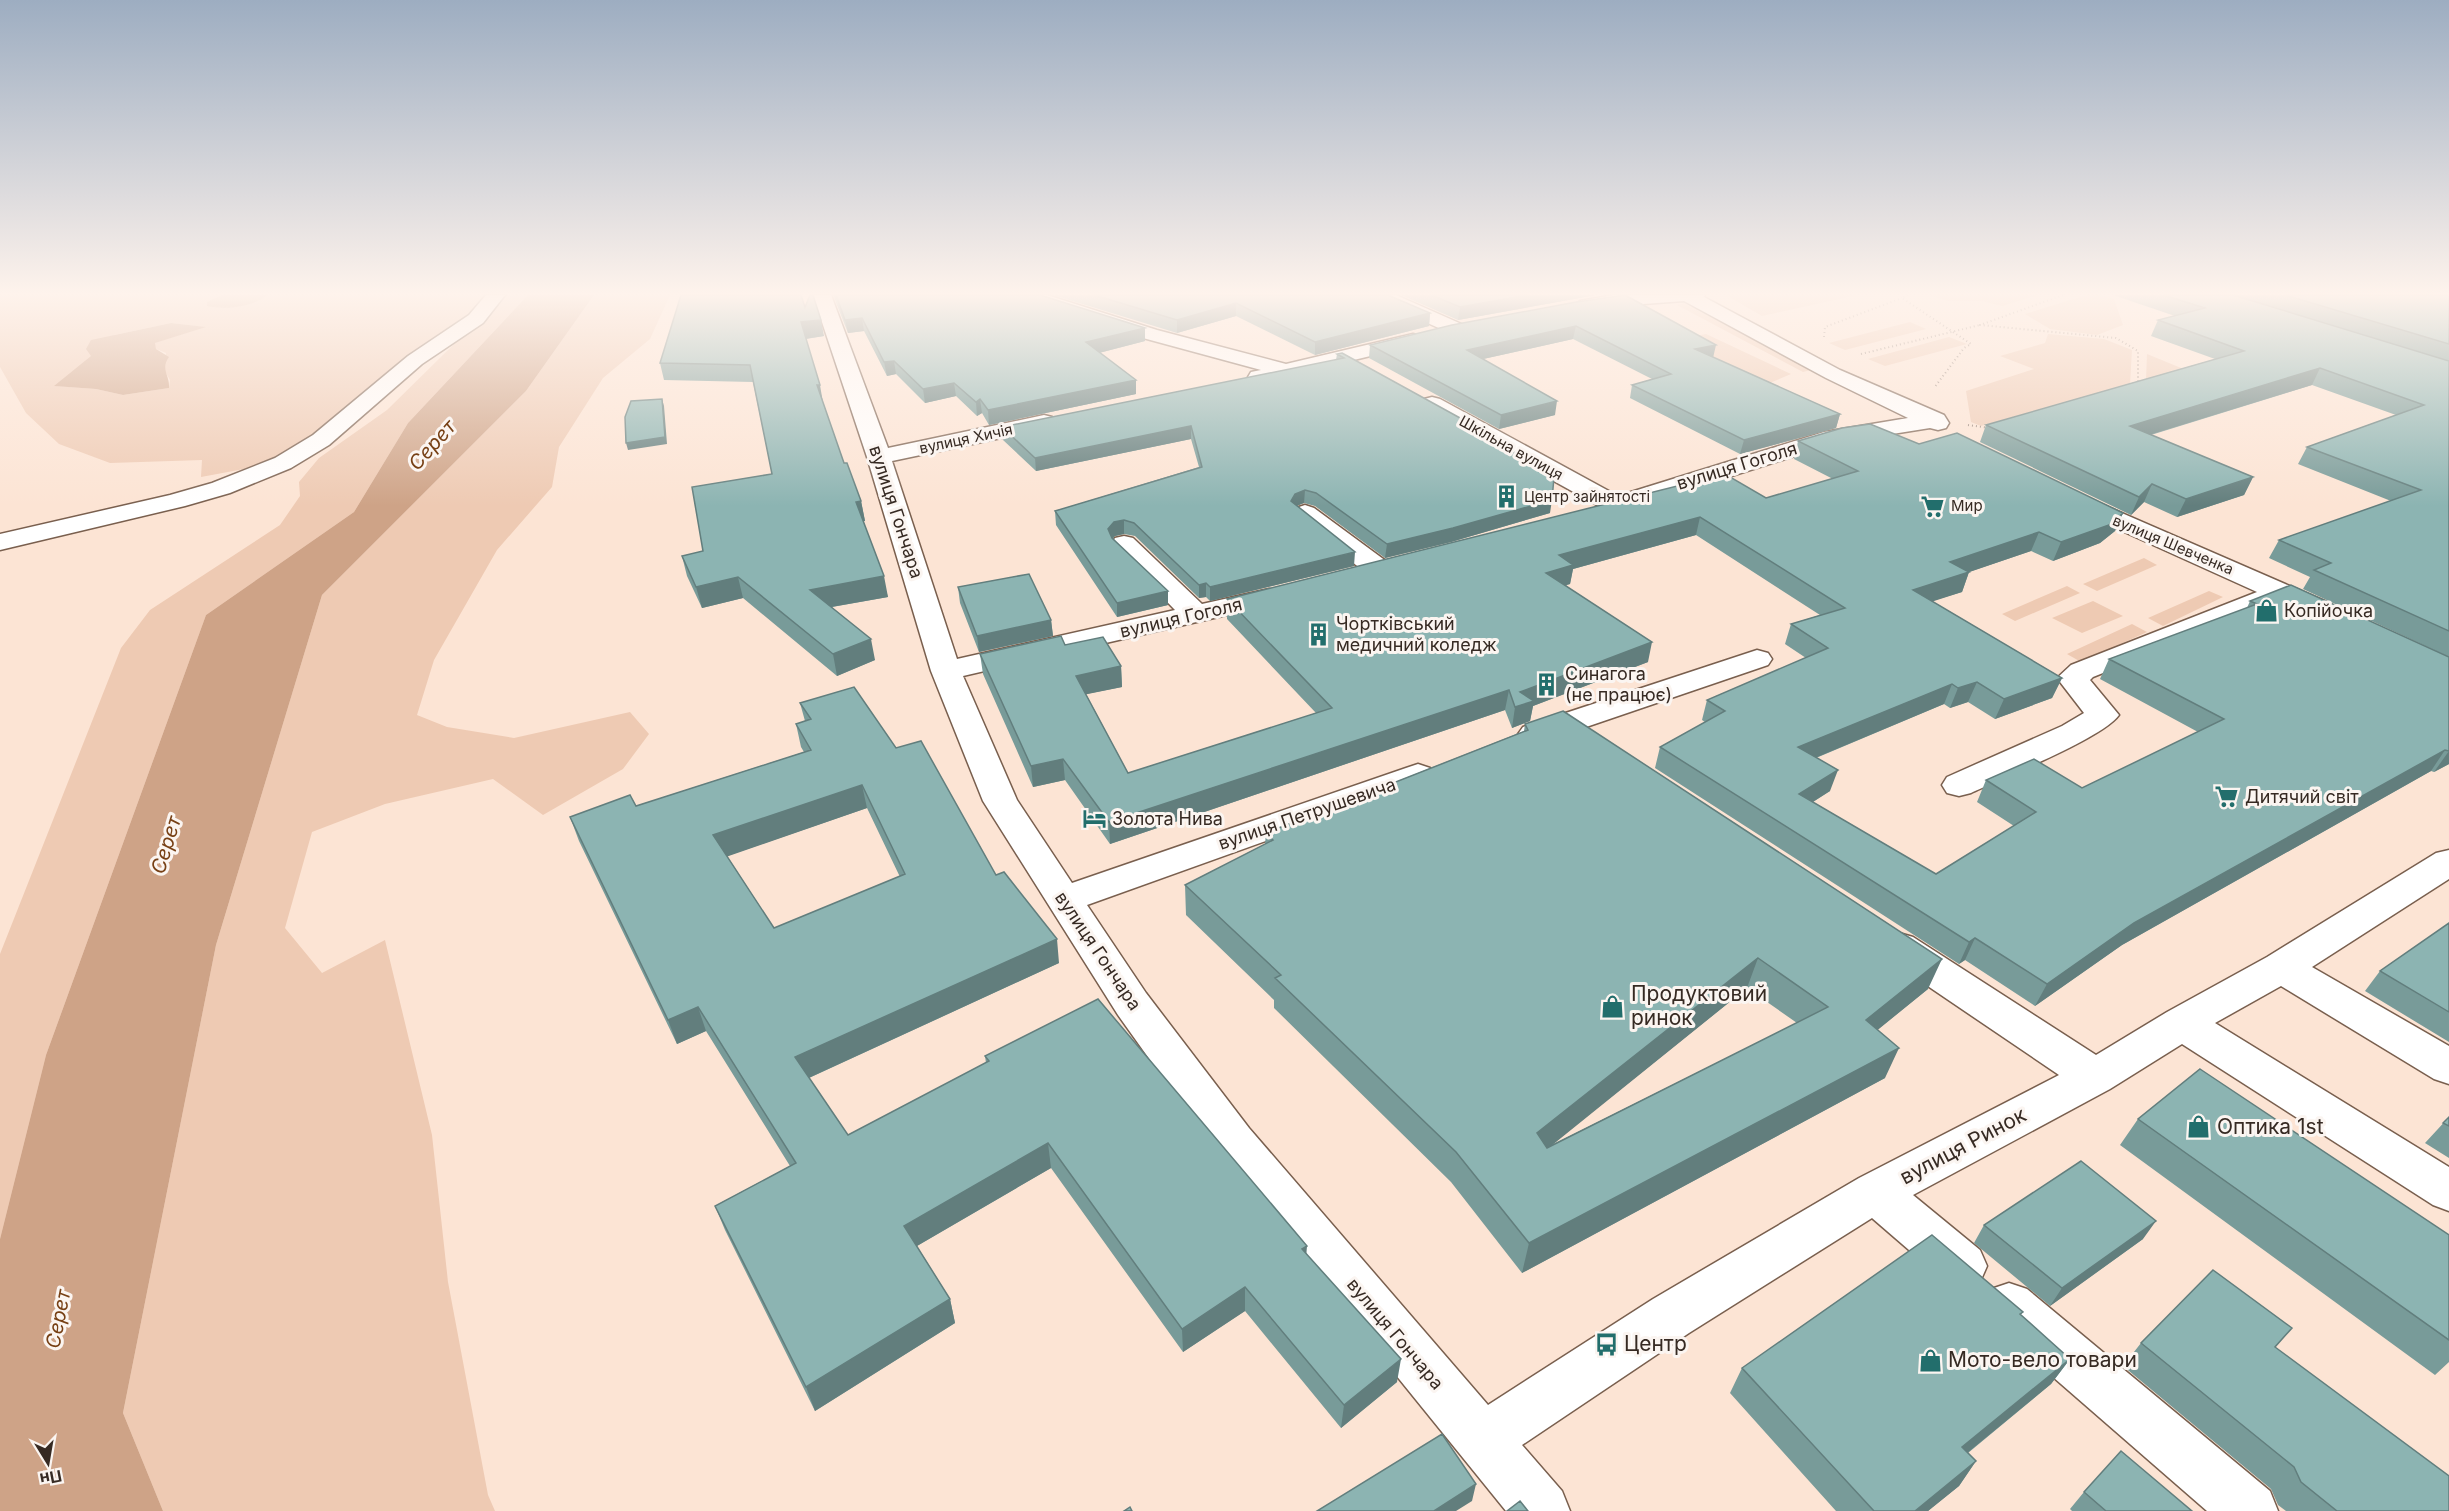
<svg xmlns="http://www.w3.org/2000/svg" width="2449" height="1511" font-family="Inter,sans-serif">
<style>
.green{fill:#eecab3;fill-rule:evenodd}
.water{fill:#cea387}
.lines{fill:none;stroke-linecap:round;stroke-linejoin:round}
.minor-casing{stroke:#795f4e;stroke-width:3}
.path{stroke:#948277;stroke-width:2;stroke-dasharray:1 3;stroke-linecap:butt}
.minor{fill:#fff;fill-rule:evenodd}
.wall{fill:#789b99;fill-rule:evenodd}
.shaded-wall{fill:#627e7d}
.building{fill:#8cb4b2;stroke:#627e7d;stroke-width:1.5;fill-rule:evenodd}
.labels{text-anchor:middle;stroke-width:6;stroke-linejoin:round;paint-order:stroke}
.far-street-label{font-size:15px;fill:#362a23;stroke:#fbf5f1}
.far-poi-label{font-size:15px;fill:#362a23;stroke:#fbf5f1;text-anchor:start}
.street-label{font-size:18px;fill:#362a23;stroke:#fbf5f1}
.poi-label{font-size:18px;fill:#362a23;stroke:#fbf5f1;text-anchor:start}
.water-label{font-size:20px;font-style:italic;fill:#774015;stroke:#fbf5f1}
.near-poi-label{font-size:21px;fill:#362a23;stroke:#fbf5f1;text-anchor:start}
.near-street-label{font-size:21px;fill:#362a23;stroke:#fbf5f1}
</style>
<rect width="100%" height="100%" fill="#fce4d4"/>
<path class="green" d="M0,295H491L470,319L329,429L271,464L201,477L202,460L110,463L59,444L26,413L0,367ZM171,323L204,327L154,343L156,349L166,353L164,370L170,380L169,388L123,395L96,389L55,386L79,368L114,335Z
M504,295H528L408,423L354,512L206,615L46,1055L0,1239V954L121,648L150,610L280,525L300,496L299,482L319,458L387,410Z
M594,295H670L650,339L603,378L559,447L552,487L497,550L434,660L417,715L447,727L514,738L630,712L649,734L623,769L543,815L493,779L385,804L312,832L285,928L322,973L385,940L432,1135L448,1282L488,1495L495,1511H163L123,1413L216,945L322,595L526,391Z
M1726,295H1857L1762,316Z
M1929,295H2038L2002,306L1982,301H1948Z
M2087,295H2100L2114,299L2123,325L2097,335L2050,329L2025,314Z
M1684,303L1811,370L1803,372L1677,305Z
M1910,322L1926,329L1845,350L1829,343Z
M1706,334L1791,374L1753,390L1679,339Z
M2048,334L2104,339L2132,350L2130,384L1981,426L1971,422L1966,391L2034,369L2000,356L2045,343Z
M1949,337L1967,344L1885,366L1868,359Z
M2147,354L2186,370L2146,381Z
M2144,558L2157,565L2097,591L2083,584Z
M2067,586L2080,593L2015,621L2002,614Z
M2209,591L2223,597L2163,626L2148,618Z
M2093,601L2123,616L2082,633L2052,618Z
M2132,624L2147,632L2081,662L2067,654Z"/>
<path class="water" d="M222,295H267C253,307 225,310 207,306V302Z
M528,295H594L526,391L322,595L216,945L123,1413L163,1511H0V1239L46,1055L206,615L354,512L408,423Z
M171,323L206,327L155,343L156,349L169,357C160,369 170,375 169,388L123,395L96,389L54,386L91,356L86,349L91,340Z"/>
<g class="lines">
<defs>
<path id="minor" d="M486,295H505L483,323L422,364L329,445L291,468L230,493L185,506L0,550V534L170,495L212,483L275,458L313,435L408,356L469,315Z
M813,295H831L888,448L1044,415L1052,417L1055,422L1052,427L1044,429L892,461L957,659L1175,610L1111,544L1115,538L1124,536L1133,538L1202,604L1269,589L1279,591L1283,597L1279,603L963,676L1017,800L1072,883L1406,768L1418,764L1430,768L1435,775L1430,782L1087,905L1146,993L1249,1128L1488,1405L1653,1299L1859,1178L2059,1075L1885,957L1880,947L1885,937L1899,933L1913,937L2096,1055L2167,1012L2267,957L2436,853L2449,850V879L2312,967L2449,1046V1084L2434,1079L2281,986L2215,1023L2449,1167V1211L2433,1205L2182,1044L2110,1089L1913,1195L1980,1250L1987,1266L1980,1282L1963,1288L1946,1282L1872,1218L1689,1333L1522,1445L1562,1491L1570,1511H1506L1217,1154L1118,1015L983,801L931,671L867,457Z
M1020,295H1047L1157,330L1286,364L1413,334L1420,336L1423,340L1420,344L1259,383L1251,382L1248,377L1251,372L1261,370L1143,338L1022,299Z
M1372,295H1396L1466,326L1469,330L1466,334H1452L1374,299Z
M1614,295H1705L1704,297L1840,370L1944,415L1949,423L1946,428L1938,430L1930,428L1836,443L1615,513L1606,510L1424,409L1421,404L1424,399L1432,397L1440,399L1618,496L1824,432L1908,418L1826,378L1684,301L1616,306L1587,311L1580,309L1577,305L1580,301Z
M2078,494L2329,603L2333,609L2329,615L2319,618L2309,615L2280,602L2093,677L2090,680L2119,715C2103,738 2002,778 1971,793L1959,796L1947,793L1942,785L1947,777L2062,726L2084,713L2057,678L2071,665L2257,592L2069,507L2065,502L2069,497Z
M1305,505L1314,508L1390,564L1394,570L1390,576L1380,578L1370,576L1296,518L1292,513L1296,508Z
M1757,650L1768,653L1772,659L1768,665L1545,741L1534,744L1523,741L1518,734L1523,727Z
M2009,1283L2027,1289L2270,1491L2278,1511H2207L1991,1323L1984,1306L1991,1289Z"/>
</defs>
<use href="#minor" class="minor-casing"/>
<path class="path" d="M1908,295L1902,298L1971,344L1964,348L1934,388
M2063,295L1980,325L2116,338L2138,351V385
M1824,337L1825,327L1902,298
M1861,354L1980,325
M1968,425L1990,428"/>
<use href="#minor" class="minor"/>
</g>
<path class="wall" d="M833,295H1040L1145,341L1099,353L1136,394L989,425L982,413L977,416L956,396L925,403L896,374L887,376L864,331L848,333Z
M1053,295H1388L1430,313L1429,326L1315,355L1236,316L1177,333Z
M1401,295H1596L1458,320Z
M2113,295H2449V657L2303,589L2310,577L2269,558L2279,540L2391,501L2298,464L2307,447L2396,415L2312,385L2151,435L2253,477L2244,495L2177,517L2144,502L2131,515L1980,442L1986,425L2215,359L2151,336L2158,320L2175,316Z
M1576,302L1713,357L1840,414L1836,428L1740,454L1630,398L1632,385L1652,379L1573,339L1483,359L1555,415L1499,429L1369,358L1370,345Z
M805,307L824,336L806,339L823,403L844,463L861,501L865,521H863L888,597L832,607L875,660L837,676L743,598L702,608L687,576L682,556L703,551L772,474L753,382L664,380L660,363Z
M1337,354L1471,426L1550,513L1451,542L1385,558L1315,506L1304,503L1296,506L1354,566L1210,601L1206,597L1199,598L1135,536L1124,534L1115,536L1113,538L1168,605L1117,617L1056,525L1055,511L1199,467L1191,439L1036,471L1003,440L1002,427L1336,360Z
M1798,441L1919,444L2123,513L2115,531L2100,543L2053,561L2031,551L1969,572L1962,592L1932,601L2062,678L2052,698L1995,719L1968,702L1950,708L1944,704L1816,758L1830,791L1813,802L1936,874L2014,826L1977,802L1986,780L2082,788L2198,732L2100,679L2109,659L2247,608L2250,601L2449,657V764L2434,772L2431,771L2122,945L2035,1006L1965,960L1959,964L1655,768L1660,747L1705,722L1702,720L1707,700L1806,658L1785,644L1791,624L1820,615L1696,535L1573,569L1570,584L1566,585L1648,662L1533,706L1530,721L1512,728L1505,710L1110,844L1065,780L1033,787L983,674L980,654L1065,645L1121,666L1122,687L1086,694L1128,773L1316,713L1227,619V599L1766,498L1833,479L1794,459Z
M958,587L1051,620L1053,636L979,652L960,603Z
M800,703L896,748L996,875L1059,963L809,1078L848,1135L986,1063L985,1056L1306,1254L1397,1382L1341,1428L1245,1311L1183,1352L1051,1168L917,1246L950,1299L955,1323L815,1411L725,1230L715,1206L790,1166L706,1031L677,1044L579,841L570,817L636,806L804,752L801,747L796,724L805,721ZM867,808L900,877L774,928L727,856Z
M1525,724L1928,989L1877,1030L1885,1078L1522,1273L1451,1182L1274,1008V1000L1186,915L1185,885L1265,844L1266,833L1524,731ZM1747,988L1797,1023L1551,1145Z
M2449,923V1042L2365,991L2380,971Z
M2449,1117V1158L2425,1143Z
M2138,1119L2449,1235V1362L2435,1375L2120,1145Z
M1984,1225L2143,1239L2050,1306L1974,1243Z
M2023,1312L2021,1315L2070,1359L2051,1384L1968,1453L1976,1461L1959,1486L1928,1511H1836L1730,1393L1742,1368Z
M2141,1343L2275,1347L2449,1511H2286L2278,1505L2271,1489L2123,1366Z
M2084,1492L2192,1511H2072L2070,1509Z"/>
<path class="shaded-wall" d="M1528,295H1596L1458,320L1460,307Z
M1236,303V316L1177,333V320Z
M1430,313L1429,326L1315,355V342Z
M862,318L864,331L848,333L845,320Z
M821,320L824,336L804,339L801,322Z
M1576,326L1573,339L1465,363L1467,350Z
M1145,328V341L1087,356L1086,342Z
M1716,345L1713,358L1695,349Z
M894,361L896,374L887,376L884,362Z
M2320,368L2312,385L2123,443L2130,426Z
M1136,380V394L989,425L988,410Z
M954,383L956,396L925,403L923,389Z
M817,385H820L823,403Z
M662,399L664,406L667,444L628,450L626,443Z
M980,399L982,413L977,416L976,402Z
M1557,401L1555,415L1499,429L1501,415Z
M1840,414L1836,428L1740,454L1744,440Z
M1191,426V439L1036,471L1035,458Z
M2253,477L2244,495L2177,517L2186,499Z
M2152,484L2144,502L2131,515L2139,497Z
M1305,490L1304,503L1294,507L1291,501L1295,494Z
M1552,500L1550,513L1451,542L1385,558L1387,544Z
M861,501L865,521L860,522L856,502Z
M2123,513L2115,531L2100,543L2053,561L2061,542Z
M1700,517L1696,535L1573,569L1570,584L1543,592L1546,573L1559,555Z
M1124,520V534L1115,536L1109,543L1108,529L1114,522Z
M2039,532L2031,551L1943,581L1950,562Z
M1355,552L1354,566L1210,601V587Z
M1969,572L1962,592L1906,610L1913,590Z
M884,576L888,597L814,610L810,590Z
M738,577L743,598L702,608L696,587Z
M1206,583V597L1199,598V585Z
M1168,591V605L1117,617V603Z
M1051,620L1053,636L979,652L977,636Z
M871,639L875,660L837,676L833,654Z
M1652,642L1648,662L1533,706L1530,721L1512,728L1515,707L1520,692Z
M1121,666L1122,687L1078,696L1076,676Z
M2062,678L2052,698L1995,719L2004,699Z
M1977,682L1968,702L1950,708L1958,688Z
M1952,684L1944,704L1791,768L1798,747Z
M1509,690L1505,710L1110,844L1109,822Z
M2445,750L2431,771L2122,945L2035,1006L2047,984L2134,923Z
M2449,751V764L2434,772Z
M1063,759L1065,780L1033,787L1031,766Z
M1838,770L1830,791L1792,815L1799,794Z
M862,785L867,808L720,859L713,835Z
M1975,938L1965,960L1959,964L1969,942Z
M1057,939L1059,963L802,1081L795,1057Z
M1758,958L1747,988L1530,1163L1537,1133Z
M1942,959L1928,989L1853,1050L1866,1020Z
M698,1007L706,1031L677,1044L668,1020Z
M1899,1048L1885,1078L1522,1273L1529,1243Z
M1048,1143L1051,1168L910,1250L904,1226Z
M2156,1221L2143,1239L2050,1306L2062,1288Z
M1307,1246L1305,1271L1302,1249Z
M1245,1287V1311L1183,1352L1182,1329Z
M950,1299L955,1323L815,1411L806,1387Z
M1401,1359L1397,1382L1341,1428L1344,1405Z
M2070,1359L2051,1384L1944,1472L1962,1447Z
M1976,1461L1959,1486L1928,1511H1915Z
M1476,1484L1472,1501L1456,1511H1434Z"/>
<path class="building" d="M681,295H801L805,307L810,295H813L821,320L801,322L820,385H817L844,463H847L861,501L856,502L884,576L810,590L871,639L833,654L738,577L696,587L682,556L703,551L692,487L772,474L750,365L660,363Z
M836,295H1040L1145,328L1086,342L1136,380L988,410L980,399L976,402L954,383L923,389L894,361L884,362L862,318L845,320Z
M1094,295H1388L1430,313L1315,342L1236,303L1177,320Z
M1431,295H1528L1460,307Z
M1625,295L1716,345L1695,349L1840,414L1744,440L1632,385L1671,374L1576,326L1467,350L1557,401L1501,415L1370,345L1452,325L1576,302Z
M2163,295H2233L2449,361V631L2314,570L2331,563L2279,540L2421,490L2307,447L2424,405L2320,368L2130,426L2253,477L2186,499L2152,484L2139,497L1986,425L2244,351L2158,320L2205,308Z
M2285,295H2449V344Z
M1342,353L1471,424H1468L1554,477L1552,500L1453,528L1387,544L1316,493L1305,490L1295,494L1291,501L1355,552L1210,587L1206,583L1199,585L1134,523L1124,520L1114,522L1108,529L1112,538L1168,591L1117,603L1055,511L1202,467L1191,426L1035,458L1002,427L1344,358L1337,354Z
M662,399L665,437L626,443L625,417L631,401Z
M1870,424L1919,444L1957,433L2123,513L2109,525L2061,542L2039,532L1950,562L1969,572L1913,590L2062,678L2004,699L1977,682L1958,688L1952,684L1798,747L1838,770L1799,794L1936,874L2036,812L1986,780L2034,759L2082,788L2224,719L2109,659L2257,604L2250,601L2291,585L2449,657V751L2445,750L2134,923L2047,984L1975,938L1969,942L1660,747L1725,711L1707,700L1828,648L1791,624L1845,608L1700,517L1559,555L1573,565L1546,573L1652,642L1520,692L1534,701L1515,707L1509,690L1109,822L1063,759L1031,766L980,654L1061,636L1065,645L1103,637L1121,666L1076,676L1128,773L1332,708L1227,599L1725,474L1766,498L1858,471L1798,441L1842,428Z
M1029,574L1051,620L977,636L958,587Z
M854,687L896,748L921,741L996,875L1004,872L1057,939L795,1057L848,1135L989,1061L985,1056L1098,999L1307,1246L1302,1249L1401,1359L1344,1405L1245,1287L1182,1329L1048,1143L904,1226L950,1299L806,1387L715,1206L796,1163L698,1007L668,1020L570,817L630,795L636,806L811,750L796,724L811,719L800,703ZM862,785L905,874L774,928L713,835Z
M1563,711L1942,959L1866,1020L1899,1048L1529,1243L1456,1152L1275,978L1281,975L1185,885L1273,840L1266,833L1528,730L1525,724ZM1758,958L1828,1007L1547,1148L1537,1133Z
M2449,923V1012L2380,971Z
M2200,1069L2449,1235V1340L2138,1119Z
M2449,1117V1126L2443,1123Z
M2081,1161L2156,1221L2062,1288L1984,1225Z
M1932,1235L2023,1312L2020,1314L2070,1359L1962,1447L1976,1461L1915,1511H1874L1742,1368Z
M2213,1270L2292,1328L2275,1347L2449,1476V1511H2337L2301,1482L2294,1467L2141,1343Z
M1442,1434L1476,1484L1434,1511H1317Z
M2121,1451L2192,1511H2106L2084,1492Z
M1520,1501L1528,1511H1507Z
M1130,1507L1132,1511H1124Z"/>
<linearGradient id="sky" x2="0" y2="1"><stop stop-color="#9dadc1"/><stop offset="0.58" stop-color="#fef3ec"/><stop offset="1" stop-color="#fef3ec" stop-opacity="0"/></linearGradient>
<rect width="2449" height="506" fill="url(#sky)"/>
<defs>
<symbol id="building-bare" viewBox="-9 -9 18 18"><path d="M-4-6H4V6H1V3H-1V6H-4ZM-2.5-4.3h1.7v1.8h-1.7ZM.8-4.3h1.7v1.8H.8ZM-2.5-1h1.7V.8h-1.7ZM.8-1h1.7V.8H.8Z" fill="#226e6c" stroke="#fbf5f1" stroke-width="2.5" paint-order="stroke"/></symbol>
<symbol id="supermarket-bare" viewBox="-9 -9 18 18"><path d="M-6-5.5h2.5l.6 2H6L4.5 2H-2.5L-4.4-4H-6ZM-1.5 3.2a1.3 1.3 0 1 0 .1 0ZM3 3.2a1.3 1.3 0 1 0 .1 0Z" fill="#226e6c" stroke="#fbf5f1" stroke-width="2.5" paint-order="stroke"/></symbol>
<symbol id="shop-bare" viewBox="-9 -9 18 18"><path d="M-5-2.5h2.3a2.7 3.5 0 0 1 5.4 0H5L5.5 6h-11ZM-1.5-2.5h3a1.5 2.3 0 0 0-3 0Z" fill="#226e6c" stroke="#fbf5f1" stroke-width="2.5" paint-order="stroke"/></symbol>
<symbol id="hotel-bare" viewBox="-9 -9 18 18"><path d="M-6-4.5h1.5V1H6V5H4.5V3h-9V5H-6ZM-4 0a1.8 1.8 0 1 1 3.6 0ZM.5 0V-2.5h3Q6-2.5 6 0Z" fill="#226e6c" stroke="#fbf5f1" stroke-width="2.5" paint-order="stroke"/></symbol>
<symbol id="bus-bare" viewBox="-9 -9 18 18"><path d="M-5-6H5V4H4V6H2V4H-2V6H-4V4H-5ZM-3.5-4V0h7V-4ZM-3.5 1.2v1.5H-2V1.2ZM2 1.2v1.5H3.5V1.2Z" fill="#226e6c" stroke="#fbf5f1" stroke-width="2.5" paint-order="stroke"/></symbol>
</defs>
<g fill-rule="evenodd">
<use href="#building-bare" x="1490" y="480" width="33" height="33"/>
<use href="#supermarket-bare" x="1916" y="490" width="33" height="33"/>
<use href="#shop-bare" x="2250" y="594" width="33" height="33"/>
<use href="#building-bare" x="1302" y="618" width="33" height="33"/>
<use href="#building-bare" x="1530" y="668" width="33" height="33"/>
<use href="#supermarket-bare" x="2210" y="780" width="33" height="33"/>
<use href="#hotel-bare" x="1078" y="802" width="33" height="33"/>
<use href="#shop-bare" x="1596" y="990" width="33" height="33"/>
<use href="#shop-bare" x="2182" y="1110" width="33" height="33"/>
<use href="#bus-bare" x="1590" y="1328" width="33" height="33"/>
<use href="#shop-bare" x="1914" y="1344" width="33" height="33"/>
</g>
<g class="labels">
<g class="far-street-label">
<text transform="translate(966 439) rotate(-12)" y="5">вулиця Хичія</text>
<text transform="translate(1511 448) rotate(29)" y="5">Шкільна вулиця</text>
<text transform="translate(2173 545) rotate(23)" y="5">вулиця Шевченка</text>
</g>
<g class="far-poi-label">
<text x="1524" y="502">Центр зайнятості</text>
<text x="1951" y="511">Мир</text>
</g>
<g class="street-label">
<text transform="translate(1737 466) rotate(-17)" y="6">вулиця Гоголя</text>
<text transform="translate(896 512) rotate(72)" y="6">вулиця Гончара</text>
<text transform="translate(1181 618) rotate(-13)" y="6">вулиця Гоголя</text>
<text transform="translate(1307 814) rotate(-19)" y="6">вулиця Петрушевича</text>
<text transform="translate(1098 951) rotate(56)" y="6">вулиця Гончара</text>
<text transform="translate(1395 1334) rotate(50)" y="6">вулиця Гончара</text>
</g>
<g class="poi-label">
<text x="2284" y="617">Копійочка</text>
<text x="1336" y="630">Чортківський<tspan x="1336" dy="21">медичний коледж</tspan></text>
<text x="1565" y="680">Синагога<tspan x="1565" dy="21">(не працює)</tspan></text>
<text x="2245" y="803">Дитячий світ</text>
<text x="1112" y="825">Золота Нива</text>
</g>
<g class="water-label">
<text transform="translate(432 445) rotate(-48)" y="7">Серет</text>
<text transform="translate(166 845) rotate(-73)" y="7">Серет</text>
<text transform="translate(58 1319) rotate(-79)" y="7">Серет</text>
</g>
<g class="near-poi-label">
<text x="1631" y="1001">Продуктовий<tspan x="1631" dy="24">ринок</tspan></text>
<text x="2217" y="1134">Оптика 1st</text>
<text x="1624" y="1351">Центр</text>
<text x="1948" y="1367">Мото-вело товари</text>
</g>
<g class="near-street-label">
<text transform="translate(1963 1146) rotate(-28)" y="7">вулиця Ринок</text>
</g>
</g>
<g transform="translate(48 1463) rotate(169)" stroke="#fbf5f1" stroke-width="4.5" paint-order="stroke">
<path d="M0-4.5L10 22L0 15L-10 22Z" fill="#362a23"/>
<text y="-9" font-size="16" font-weight="bold" text-anchor="middle" fill="#362a23">Пн</text>
</g>
</svg>
